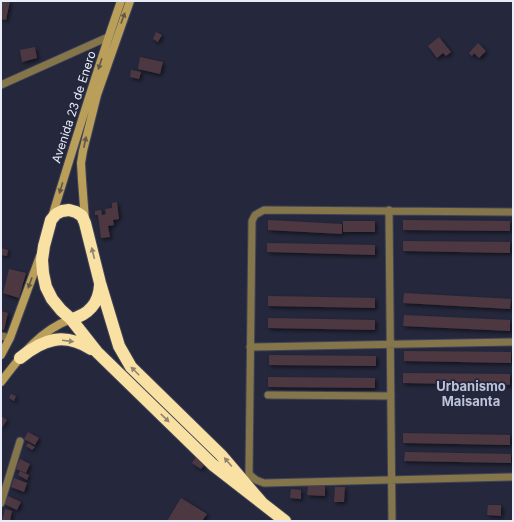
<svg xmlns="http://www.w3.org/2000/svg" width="514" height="522" font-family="Inter,sans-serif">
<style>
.building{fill:#4d3743;filter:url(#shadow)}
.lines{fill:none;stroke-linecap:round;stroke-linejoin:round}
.street-casing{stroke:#404356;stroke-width:9}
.secondary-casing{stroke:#404356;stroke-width:10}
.highway-casing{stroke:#404356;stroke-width:14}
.street{stroke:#85754b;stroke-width:7}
.secondary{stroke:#ba9f5a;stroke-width:8}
.highway{stroke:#f9e0a3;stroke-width:12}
.oneway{fill:#615848}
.oneway2{fill:#8f8470}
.labels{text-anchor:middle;stroke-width:3.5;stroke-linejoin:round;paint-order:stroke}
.street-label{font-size:12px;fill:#e9ecf9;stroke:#25283c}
.neighbourhood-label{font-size:13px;font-weight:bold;fill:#bdc2db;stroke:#25283c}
</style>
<defs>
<filter id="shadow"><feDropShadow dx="2" dy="2" stdDeviation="2" flood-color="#0009"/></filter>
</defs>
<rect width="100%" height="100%" fill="#25283c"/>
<path class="building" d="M1,1H10L6,20L1,19Z
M156,32L162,35L158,42L153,39Z
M439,37L451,52L446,56L443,53L437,58L428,46Z
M478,43L486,51L479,58L474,53L472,56L469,53Z
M35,47L37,58L22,62L20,50Z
M140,57L163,62L160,74L138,69Z
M131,70L141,72L139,79L130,77Z
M117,202L119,219L113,220L114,225L108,226L110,237L101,238L98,215H95V211L101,210L102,215L106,214L105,209L112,208V203Z
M268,220L342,224V234L268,230Z
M403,220L510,221V231L403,230Z
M343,221H375V232H343Z
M403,241L510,242V253L403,251Z
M267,243L375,245V255L267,252Z
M1,248L8,250L7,256L1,255Z
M9,269L26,273L19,298L3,293Z
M404,293L511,299L510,309L403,303Z
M268,296L375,298V308L268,306Z
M1,311L8,313L4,330L1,329Z
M404,315L510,320V331L403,326Z
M268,318L375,320V330L268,328Z
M404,351L511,352V363L404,361Z
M269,355L376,356V366L269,365Z
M403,373L510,374V385L403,383Z
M268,377L375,378V388L268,387Z
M11,394L16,396L14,401L9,398Z
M1,416L7,420L1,429Z
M28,432L39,438L35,445L24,439Z
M403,433L510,435V445L403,443Z
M28,443L35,447L32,450L26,446Z
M405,452L511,454V463L404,461Z
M196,457L205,464L201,469L192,463Z
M20,459L30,464L26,473L16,469Z
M20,471L29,475L27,480L18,475Z
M14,478L27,483L24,492L11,487Z
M308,486H325V496L307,495Z
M335,487H345L344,502H334Z
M291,489L301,490V499L290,498Z
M8,496L21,502L17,510L4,504Z
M181,498L207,514L202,521H167Z
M488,505H501V516L487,515Z
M5,509L12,511L10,521H2Z"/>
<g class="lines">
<defs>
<path id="street" d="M1,85L108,37
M389,210L392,521
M513,212L264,210L255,215L252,221L249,474L256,480L264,483L513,477
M1,336L10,338
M250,347L513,342
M268,395L391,396
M1,503L20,441"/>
<path id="secondary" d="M52,217C74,145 96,72 121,1
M85,220L82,180L81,163L83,151L97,95L130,1
M1,355L10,338L40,256
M1,382C21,356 39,331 71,319"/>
<path id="highway" d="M71,319C88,315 99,303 100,285
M20,358C43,339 64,332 91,349
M262,503L221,455L131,367L119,346L100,283L85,223L82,216L76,212L69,210L62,211L56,214L51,220L44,246L42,260L43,273L46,287L52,299L61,310L71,319L97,352L213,465L285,521"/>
</defs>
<use href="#street" class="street-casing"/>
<use href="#secondary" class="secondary-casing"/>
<use href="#highway" class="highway-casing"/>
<use href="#street" class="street"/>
<use href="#secondary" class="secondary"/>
<use href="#highway" class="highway"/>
</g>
<defs><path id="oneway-solid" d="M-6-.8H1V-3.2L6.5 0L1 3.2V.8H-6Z"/></defs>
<g class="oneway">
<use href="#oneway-solid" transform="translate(123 18) rotate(-70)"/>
<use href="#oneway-solid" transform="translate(100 64) rotate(108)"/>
<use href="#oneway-solid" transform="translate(85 142) rotate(-78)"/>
<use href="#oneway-solid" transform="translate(61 188) rotate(107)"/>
<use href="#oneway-solid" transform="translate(30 283) rotate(110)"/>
</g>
<g class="oneway2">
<use href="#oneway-solid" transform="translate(93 253) rotate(-104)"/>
<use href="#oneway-solid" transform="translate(68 341) rotate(7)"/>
<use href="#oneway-solid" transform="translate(135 371) rotate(-135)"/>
<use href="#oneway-solid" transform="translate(165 418) rotate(44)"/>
<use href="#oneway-solid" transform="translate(228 462) rotate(-130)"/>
</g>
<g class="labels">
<g class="street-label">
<text transform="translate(74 107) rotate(-72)" y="4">Avenida 23 de Enero</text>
</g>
<g class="neighbourhood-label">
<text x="471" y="391">Urbanismo<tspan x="471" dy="15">Maisanta</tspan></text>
</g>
</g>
<rect width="514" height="522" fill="none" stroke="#e9ecf9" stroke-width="4"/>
</svg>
